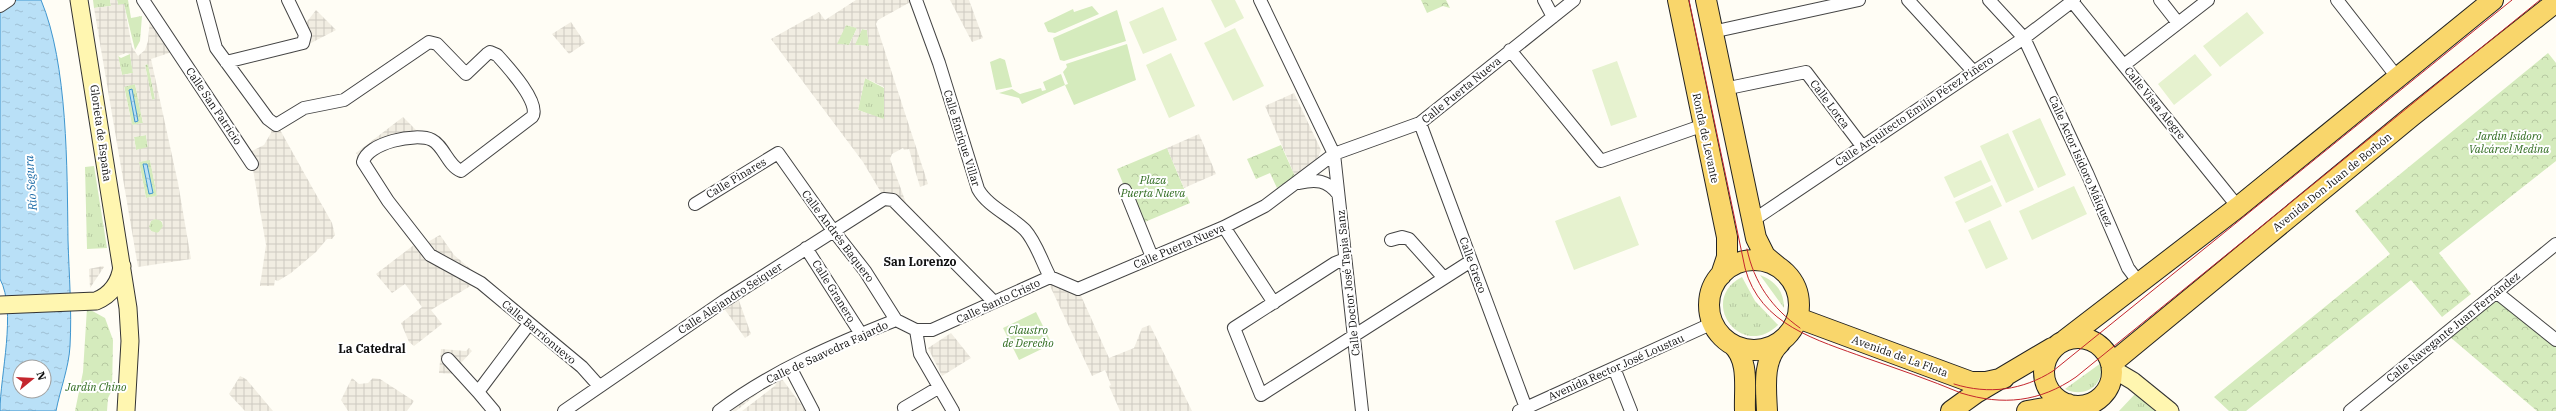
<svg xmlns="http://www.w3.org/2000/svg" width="2556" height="411" font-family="'IBM Plex Serif',serif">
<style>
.grass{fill:url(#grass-tufts)}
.park{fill:url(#park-crowns)}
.garden{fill:#d5ebbd}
.pitch{fill:#e6f2cf}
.plaza{fill:url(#plaza-grid);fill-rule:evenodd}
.water{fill:url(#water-ripples);stroke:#3f96cf;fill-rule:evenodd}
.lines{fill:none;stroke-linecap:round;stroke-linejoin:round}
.street-casing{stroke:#444;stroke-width:14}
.secondary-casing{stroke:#333;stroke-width:19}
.primary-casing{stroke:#222;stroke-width:22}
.street{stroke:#fff;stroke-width:12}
.secondary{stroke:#fff6b0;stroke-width:17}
.primary{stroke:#f9d66b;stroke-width:20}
.tram{stroke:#c4262e;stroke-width:1}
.labels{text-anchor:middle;stroke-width:4;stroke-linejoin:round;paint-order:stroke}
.street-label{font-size:11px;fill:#111;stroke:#fff}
.park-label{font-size:11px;font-style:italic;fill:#2f6b1f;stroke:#fff}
.water-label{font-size:12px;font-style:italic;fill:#1768a6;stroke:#fff}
.neighbourhood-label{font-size:12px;font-weight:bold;fill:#111;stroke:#fff}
</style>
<defs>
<pattern id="grass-tufts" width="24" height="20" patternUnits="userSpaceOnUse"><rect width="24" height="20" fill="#d5ebbd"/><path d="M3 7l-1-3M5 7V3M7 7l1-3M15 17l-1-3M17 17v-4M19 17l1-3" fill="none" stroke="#b6c8a1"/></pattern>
<pattern id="park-crowns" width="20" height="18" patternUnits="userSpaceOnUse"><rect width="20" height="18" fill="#d5ebbd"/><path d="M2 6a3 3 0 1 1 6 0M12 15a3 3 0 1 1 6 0" fill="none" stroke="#b6c8a1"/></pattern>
<pattern id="plaza-grid" width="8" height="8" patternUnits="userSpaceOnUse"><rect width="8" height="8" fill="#f1ede2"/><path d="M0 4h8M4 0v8" fill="none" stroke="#cecac1"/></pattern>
<pattern id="water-ripples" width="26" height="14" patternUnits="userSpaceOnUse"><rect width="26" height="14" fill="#b9e0f7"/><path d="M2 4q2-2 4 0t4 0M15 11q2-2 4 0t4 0" fill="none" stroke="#9ebfd3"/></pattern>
</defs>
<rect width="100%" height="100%" fill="#fffdf5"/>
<path class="grass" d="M93,0H110L111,6L94,8Z
M117,0H128L131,18L142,16L140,41L135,50L124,4L118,5Z
M846,25L857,28L849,45L836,44Z
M862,29L867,30L869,46L854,45Z
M130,54L133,73L122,75L118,56L121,58Z
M148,64L155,99L152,100L145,65Z
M865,78L884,88V120L858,110Z
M135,84L143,123L132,125L124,86Z
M146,135L148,148L136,150L134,137Z
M150,159L157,196L146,198L139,162Z
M94,166L107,248L87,249L85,167Z
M149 226a7 7 0 1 1 14 0a7 7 0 1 1-14 0Z
M1760,275C1776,281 1784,292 1784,308Z
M1742,277L1755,301L1778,325C1741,361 1697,300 1742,277Z
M2101,363C2105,385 2085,399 2065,389Z
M2135,394L2156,411H2119Z"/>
<path class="park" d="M1421,0H1446L1450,8L1443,6L1427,13Z
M2548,53L2556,63V161L2439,253L2471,294L2442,317L2411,280L2246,411H2229L2214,397L2390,254L2355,211Z
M1281,145L1295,176L1277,188L1270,173L1256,179L1247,159Z
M1167,148L1190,203L1140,224L1117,169Z
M2497,299L2556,343V411H2537L2450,337Z
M87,308L105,318L113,340L112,390L108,398L107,411H75L83,372Z"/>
<path class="garden" d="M1092,6L1099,14L1055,33L1048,32L1044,23L1073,9L1074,12Z
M1117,10L1126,41L1064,61L1060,60L1053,38Z
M1127,44L1136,80L1074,105L1065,85L1022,104L1019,98L999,93L1012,89L1020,94L1041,88L1042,91L1046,90L1043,82L1061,74L1065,85L1068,84L1063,72L1067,67L1066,64Z
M1000,58L1005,60L1012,87L996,90L990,62Z
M1036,312L1052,344L1019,360L1003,328Z"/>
<path class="pitch" d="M1211,0H1235L1244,18L1225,28Z
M1163,7L1177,40L1143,54L1129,22Z
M2247,12L2264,33L2220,67L2203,46Z
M1235,28L1264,86L1233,101L1204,43Z
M1171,53L1195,106L1169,118L1146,65Z
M2195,54L2212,75L2174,105L2158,84Z
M1617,61L1637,117L1611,126L1592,70Z
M2040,118L2066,175L2038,188L2012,131Z
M2008,133L2034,190L2006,203L1980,146Z
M1981,160L1991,181L1954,198L1944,177Z
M1992,185L2002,206L1965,223L1955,202Z
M2074,186L2087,214L2032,240L2019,211Z
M1620,196L1639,245L1574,270L1555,221Z
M1990,220L2008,259L1986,269L1968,230Z"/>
<path class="plaza" d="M110,0H117L118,5L124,4L132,47L138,56L145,50L148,41L150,19L172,52L151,59L178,183L191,259L138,267L94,8L111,6ZM126,53L130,54L133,73L122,75L118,56ZM148,64L155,99L152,100L145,65ZM135,84L143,123L132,125L124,87ZM146,135L148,147L136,150L134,137ZM150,160L157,196L146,198L139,162ZM155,219L162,221L163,226L158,233L151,231L149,227L151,221Z
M856,0H914L878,20L876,24L928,184L920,187L909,149L904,150L903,148L892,154L890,159L906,203L903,204L892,193L882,194L863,162L771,39L819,12L825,20ZM846,25L857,28L849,45L837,44ZM862,29L867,30L869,46L855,45ZM865,78L884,87V119L858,110Z
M950,0H969L983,38L972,42Z
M316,10L336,30L290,54L289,42L299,37L296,31L302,28Z
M571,22L585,43L569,54L552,34Z
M1294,93L1321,150L1317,160L1295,176L1265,106Z
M403,117L420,134L400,139L363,162L356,153Z
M273,123L279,128L332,223L335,235L332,239H327L316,252L291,273L278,281L275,280L274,286H260L266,245L250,152L264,145L271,133Z
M1199,134L1216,174L1184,188L1167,148Z
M440,235L454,255L479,276L472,285L431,310L442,324L414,346L409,342L401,323L422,307L405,284L392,293L376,274L423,238L426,243Z
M103,266L104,267L90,288L89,269Z
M1050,277L1078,289L1109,358L1134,348L1142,328L1150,325L1192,411H1120L1109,386L1111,385L1105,370L1092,376L1050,286Z
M738,298L751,334L745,338L723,307Z
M951,333L971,358L942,376L928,348Z
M469,348L472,351L461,363L479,385L475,389L474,397L454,374L439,373L441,349L466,351Z
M779,375L806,411H742L776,385L773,381L736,411H733L730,406Z
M240,376L246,379L273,411H245L229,394Z
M352,378L359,384L368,383L373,378L380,379L414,401L407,411H348L341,400Z"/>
<path class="water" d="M0,0H41C68,64 67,169 68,240C69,275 72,311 70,346C69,367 60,390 56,411H0C0,375 17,311 0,279ZM20,367H44V391H20Z
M132,89L138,121L135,122L129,90Z
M143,164H147L153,193L149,194Z"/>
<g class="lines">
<defs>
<path id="street" d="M143,0L252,164
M203,0L216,48L268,119L276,125L304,108L344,100L429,42L437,44L466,74L487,54L490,52L497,55C507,66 542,104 532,117L461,171C448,166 444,146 432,140C416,132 367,143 363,162L388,201L430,255L481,283L582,367L599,386
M916,0L939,63L978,189C987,206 1011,216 1025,230C1036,242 1042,262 1050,277
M1260,0L1334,154L1362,411
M1544,0L1553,17
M1908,0L1973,71
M1989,0L2024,38L2087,173L2128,268L2140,284
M2071,0L2238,207
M2160,0L2178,23
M2337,0L2397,77
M0,6L9,0
M1712,32L1859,0
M1510,50L1601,161L1704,125
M226,62L303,43L305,35L288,0
M2124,65L2208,0
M1724,89L1806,72L1862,146
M1420,123L1526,408
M1299,183C1316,179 1327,180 1338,194
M1125,190L1152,257
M695,204L778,153L829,225L865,271L896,320
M1752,221L2024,38L2074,0
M1224,227L1274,303
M1391,240L1402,237L1409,239L1444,278
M806,248L861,334
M1345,259L1335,263L1234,328L1261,395L1471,261
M2496,292L2556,340
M896,320L916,330H932L1050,277L1078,289L1224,227L1265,206L1334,154L1420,123L1574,0
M916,330L920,354L953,411
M448,359L478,392
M790,367L813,411
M1614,368L1631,411
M494,411L478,392L529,324
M564,411L724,301L884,199L893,200L994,302
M719,411C772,371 835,344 896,320
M905,411L904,408L938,388
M1519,411L1713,323
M2350,411L2556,244"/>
<path id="secondary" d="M79,0L128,308L130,341L126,411
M0,305L96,301C111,295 120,282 122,266
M2111,368L2133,381L2170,411"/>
<path id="primary" d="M1678,0L1727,237V257L1721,275
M1706,0L1756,238L1765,256L1777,266
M1709 305a45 45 0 1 1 90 0a45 45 0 1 1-90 0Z
M1798,318L1971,382H1986L2004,378
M2044 372a34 34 0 1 1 68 0a34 34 0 1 1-68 0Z
M2065,340L2238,207L2493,0
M1732,344C1750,360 1744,389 1745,411
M2111,364L2412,116L2556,2
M1767,411C1766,389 1762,359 1780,343
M1951,411L1976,393L2052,348
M2027,411L2068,404"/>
</defs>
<use href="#street" class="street-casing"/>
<use href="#secondary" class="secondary-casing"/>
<use href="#primary" class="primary-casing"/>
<use href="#street" class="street"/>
<use href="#secondary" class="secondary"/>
<use href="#primary" class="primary"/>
<path class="tram" d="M1689,0L1745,268C1760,325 1817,340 1866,358C1898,369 1930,380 1961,393C2003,406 2040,402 2076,377L2540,0
M1747,249C1754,283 1772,308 1800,328
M1954,384C1989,395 2023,390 2053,371L2512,0"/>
</g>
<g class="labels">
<g class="street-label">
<text transform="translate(1461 90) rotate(-39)" y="4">Calle Puerta Nueva</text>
<text transform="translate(2155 103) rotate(51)" y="4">Calle Vista Alegre</text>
<text transform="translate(1830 104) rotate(53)" y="4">Calle Lorca</text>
<text transform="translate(214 106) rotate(56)" y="4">Calle San Patricio</text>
<text transform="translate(1914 111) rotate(-34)" y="4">Calle Arquitecto Emilio Pérez Piñero</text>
<text transform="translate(101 133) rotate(82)" y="4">Glorieta de España</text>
<text transform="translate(962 138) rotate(73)" y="4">Calle Enrique Villar</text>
<text transform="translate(1706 138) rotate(78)" y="4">Ronda de Levante</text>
<text transform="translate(2081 161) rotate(66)" y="4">Calle Actor Isidoro Máiquez</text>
<text transform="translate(736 178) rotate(-31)" y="4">Calle Pinares</text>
<text transform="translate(2332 182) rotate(-39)" y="4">Avenida Don Juan de Borbón</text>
<text transform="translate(838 236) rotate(53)" y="4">Calle Andrés Baquero</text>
<text transform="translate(1179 246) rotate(-23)" y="4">Calle Puerta Nueva</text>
<text transform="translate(1473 265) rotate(70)" y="4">Calle Greco</text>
<text transform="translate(1348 283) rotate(-96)" y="4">Calle Doctor José Tapia Sanz</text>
<text transform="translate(834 291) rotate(58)" y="4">Calle Granero</text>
<text transform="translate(730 298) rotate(-33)" y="4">Calle Alejandro Seiquer</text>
<text transform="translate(998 301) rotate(-25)" y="4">Calle Santo Cristo</text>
<text transform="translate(2453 327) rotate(-39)" y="4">Calle Navegante Juan Fernández</text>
<text transform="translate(539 332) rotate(40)" y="4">Calle Barrionuevo</text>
<text transform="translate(827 352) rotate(-25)" y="4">Calle de Saavedra Fajardo</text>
<text transform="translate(1900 356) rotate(20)" y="4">Avenida de La Flota</text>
<text transform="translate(1616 367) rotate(-24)" y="4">Avenida Rector José Loustau</text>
</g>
<g class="park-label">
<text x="2509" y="140">Jardin Isidoro<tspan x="2509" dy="13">Valcárcel Medina</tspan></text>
<text x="1153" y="184">Plaza<tspan x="1153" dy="13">Puerta Nueva</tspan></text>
<text x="1028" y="334">Claustro<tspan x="1028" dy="13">de Derecho</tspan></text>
<text x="96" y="391">Jardín Chino</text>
</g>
<g class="water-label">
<text transform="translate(31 183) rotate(-94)" y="4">Río Segura</text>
</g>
<g class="neighbourhood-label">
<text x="920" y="266">San Lorenzo</text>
<text x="372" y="353">La Catedral</text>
</g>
</g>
<g transform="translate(32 379) rotate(72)"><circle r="19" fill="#ffffff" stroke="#a0a0a0"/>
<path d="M0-3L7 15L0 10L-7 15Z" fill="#c4262e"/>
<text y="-6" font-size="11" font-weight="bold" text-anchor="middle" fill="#111111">N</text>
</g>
</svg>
